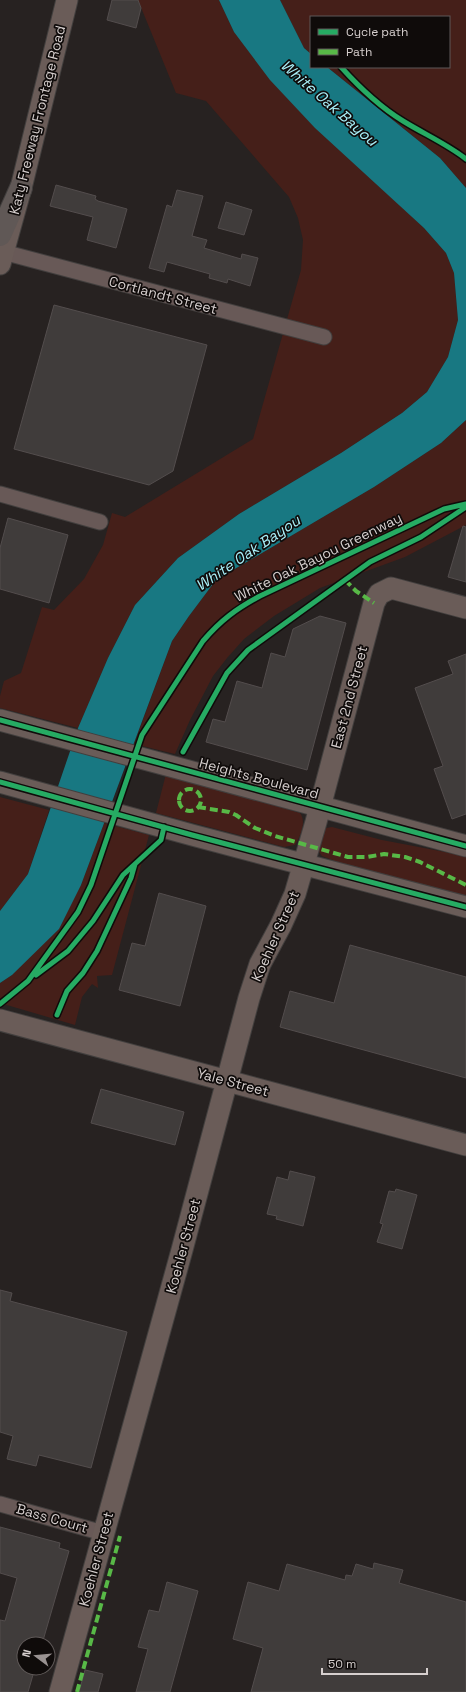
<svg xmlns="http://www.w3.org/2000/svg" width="466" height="1692" font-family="'Space Grotesk',sans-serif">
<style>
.green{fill:#451f19}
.water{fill:#187882}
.building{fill:#403c3b;stroke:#534d4d}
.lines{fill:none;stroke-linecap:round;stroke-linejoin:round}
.street-casing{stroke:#423f3e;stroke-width:17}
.secondary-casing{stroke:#423f3e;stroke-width:23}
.highway-casing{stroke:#423f3e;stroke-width:24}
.street{stroke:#685957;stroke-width:15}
.secondary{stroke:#6a5c58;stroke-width:21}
.highway{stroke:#605856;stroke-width:22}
.quiet{stroke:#58b947;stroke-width:4;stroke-dasharray:8 4;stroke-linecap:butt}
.cycleway-casing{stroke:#0f0b0a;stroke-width:8}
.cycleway{stroke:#26ab63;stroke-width:5}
.labels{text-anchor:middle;stroke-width:3.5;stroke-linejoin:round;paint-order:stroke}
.street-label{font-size:14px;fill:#d6cfce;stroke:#0f0b0a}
.water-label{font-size:15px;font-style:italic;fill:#a9f0f9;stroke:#0f0b0a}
</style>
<rect width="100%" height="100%" fill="#272221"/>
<path class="green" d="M138,0H219L234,32L374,181L424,228L446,253L454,273L458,320L448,357L427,392L402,413L341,453L239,514L178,558L135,605L108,658L78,728L0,708V696L4,681L21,673L42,607L54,610L84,579L103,545L112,513L125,517L253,439L301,270L303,240L298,218L289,197L206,101L176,93Z
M280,0H466V188L440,158L327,67H449V17H311V54L304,48Z
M466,420V525L405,557L320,588L274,616L244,639L227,658L213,676L190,720L175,754L134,744L172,641L189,616L216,580L374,487L441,443Z
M166,774L300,813C307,822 300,837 295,845L284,847L156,813Z
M0,797L49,810L28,874L0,911Z
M104,823L149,835L112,975L97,976L98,988L92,984L82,997L75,1025L0,1003V983L12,975L81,885Z
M332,827L382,840L466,856V897L340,863L322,856L319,852L322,833L326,828Z"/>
<path class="water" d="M219,0H280L304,48L311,54V67H327L440,158L466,188V420L441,443L374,487L216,580L189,616L172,641L81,885L59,929L12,975L0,983V911L28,874L78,728L108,658L135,605L178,558L239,514L341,453L402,413L427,392L448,357L458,320L454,273L446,253L424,228L315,128L270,80L234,32Z"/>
<path class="building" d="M112,0H138L141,8L136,28L107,20Z
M56,185L96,196L95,199L98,201L127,209L116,248L87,240L93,217L50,206Z
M177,190L203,196L192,236L207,240L204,248L241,259L242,254L258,258L250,286L228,279L227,283L209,278L210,274L167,262L164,272L149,268L167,205L172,207Z
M226,202L252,210L244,235L218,228Z
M54,305L207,345L173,471L149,485L14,449Z
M8,518L68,535L49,603L0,589V548Z
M463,526L466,527V582L448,577Z
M320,616L346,623L307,770L206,742L213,719L225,722L237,681L262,688L271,653L285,657L293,629Z
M466,654V814L452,819L434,769L443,766L415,688L453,674L448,661Z
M159,893L206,906L180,1006L119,990L132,943L145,946Z
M350,945L466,977V1078L280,1027L290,991L334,1003Z
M101,1089L184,1112L175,1145L91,1123Z
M290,1171L315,1177L303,1226L276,1219L277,1216L267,1214L277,1177L288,1180Z
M396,1189L417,1195L402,1249L377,1242L383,1224L380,1223L389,1191L395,1192Z
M0,1290L12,1293L10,1301L127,1332L91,1468L39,1455L36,1466L7,1459L13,1436L0,1432Z
M0,1527L60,1543L59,1548L69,1551L42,1644H24V1668H35L28,1692H0V1620L5,1621L17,1578L0,1573Z
M374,1563L403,1570L399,1583L466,1602V1692H251L263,1648L233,1639L248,1582L279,1591L287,1564L345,1580L346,1575L352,1576L356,1564L373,1569Z
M167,1582L198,1591L170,1692H136L148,1649L138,1647L149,1610L159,1612Z
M85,1670L103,1674L98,1692H79Z"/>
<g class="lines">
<defs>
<path id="street" d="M3,252L324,337
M0,494L100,522
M0,1504L103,1533"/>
<path id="secondary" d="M0,264L21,188L67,0
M0,720L466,846
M0,782L192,835L466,907
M0,1020L466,1145
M60,1692L182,1250L249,998L260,964L281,925L295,894L316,822L374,603L379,594L391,588L466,608"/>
<path id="highway" d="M0,235L21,188"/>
</defs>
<use href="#street" class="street-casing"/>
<use href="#secondary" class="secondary-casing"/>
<use href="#highway" class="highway-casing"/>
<use href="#street" class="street"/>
<use href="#secondary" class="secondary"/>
<use href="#highway" class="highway"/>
<path class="quiet" d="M345,580L356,591L374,603
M179 800a11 11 0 1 1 22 0a11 11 0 1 1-22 0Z
M198,807L229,812L236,815L255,828L275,836L348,857H367L384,854L405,857L420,862L466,885
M77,1692L120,1536"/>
<defs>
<path id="cycleway" d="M341,67C359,87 380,107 403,121C424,134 447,144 466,159
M0,720L466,846
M183,752L227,673L248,650L370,562L421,537L466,507
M0,782L192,835L466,907
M36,975L68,951L93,921L123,875L161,840L164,827
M0,1004L28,981L78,912L91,885L142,735L203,641C221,620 236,609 260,596L444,509L466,504
M57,1015L67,991L83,973L97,951L131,878L135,864"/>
</defs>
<use href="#cycleway" class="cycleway-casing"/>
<use href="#cycleway" class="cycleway"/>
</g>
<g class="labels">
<g class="street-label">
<text transform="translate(37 120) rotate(-76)" y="5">Katy Freeway Frontage Road</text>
<text transform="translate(163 295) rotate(15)" y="5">Cortlandt Street</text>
<text transform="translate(318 557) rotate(-26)" y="5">White Oak Bayou Greenway</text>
<text transform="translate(349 697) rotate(-75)" y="5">East 2nd Street</text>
<text transform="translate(259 778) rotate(15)" y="5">Heights Boulevard</text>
<text transform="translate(275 936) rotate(-66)" y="5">Koehler Street</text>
<text transform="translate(233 1082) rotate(15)" y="5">Yale Street</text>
<text transform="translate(183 1246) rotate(-75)" y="5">Koehler Street</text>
<text transform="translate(52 1518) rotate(16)" y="5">Bass Court</text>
<text transform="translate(96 1559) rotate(-75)" y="5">Koehler Street</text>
</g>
<g class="water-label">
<text transform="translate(329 103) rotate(41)" y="5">White Oak Bayou</text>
<text transform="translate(248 553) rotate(-34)" y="5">White Oak Bayou</text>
</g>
</g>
<rect x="310" y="16" width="140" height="52" fill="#0f0b0a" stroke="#5f5958"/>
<rect x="318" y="29" width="20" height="6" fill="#26ab63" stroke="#5f5958"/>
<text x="346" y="36" font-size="12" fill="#d6cfce">Cycle path</text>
<rect x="318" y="49" width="20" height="6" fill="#58b947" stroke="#5f5958"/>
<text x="346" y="56" font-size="12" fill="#d6cfce">Path</text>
<g transform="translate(36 1656) rotate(286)"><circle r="19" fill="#0f0b0a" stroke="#5f5958"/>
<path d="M0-3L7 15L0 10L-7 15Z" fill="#999291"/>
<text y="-6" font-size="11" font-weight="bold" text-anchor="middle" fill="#d6cfce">N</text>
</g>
<path d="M322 1668v6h105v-6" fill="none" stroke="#d6cfce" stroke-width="2"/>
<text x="328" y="1668" font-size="12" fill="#d6cfce" stroke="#0f0b0a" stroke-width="3" paint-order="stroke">50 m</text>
</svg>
